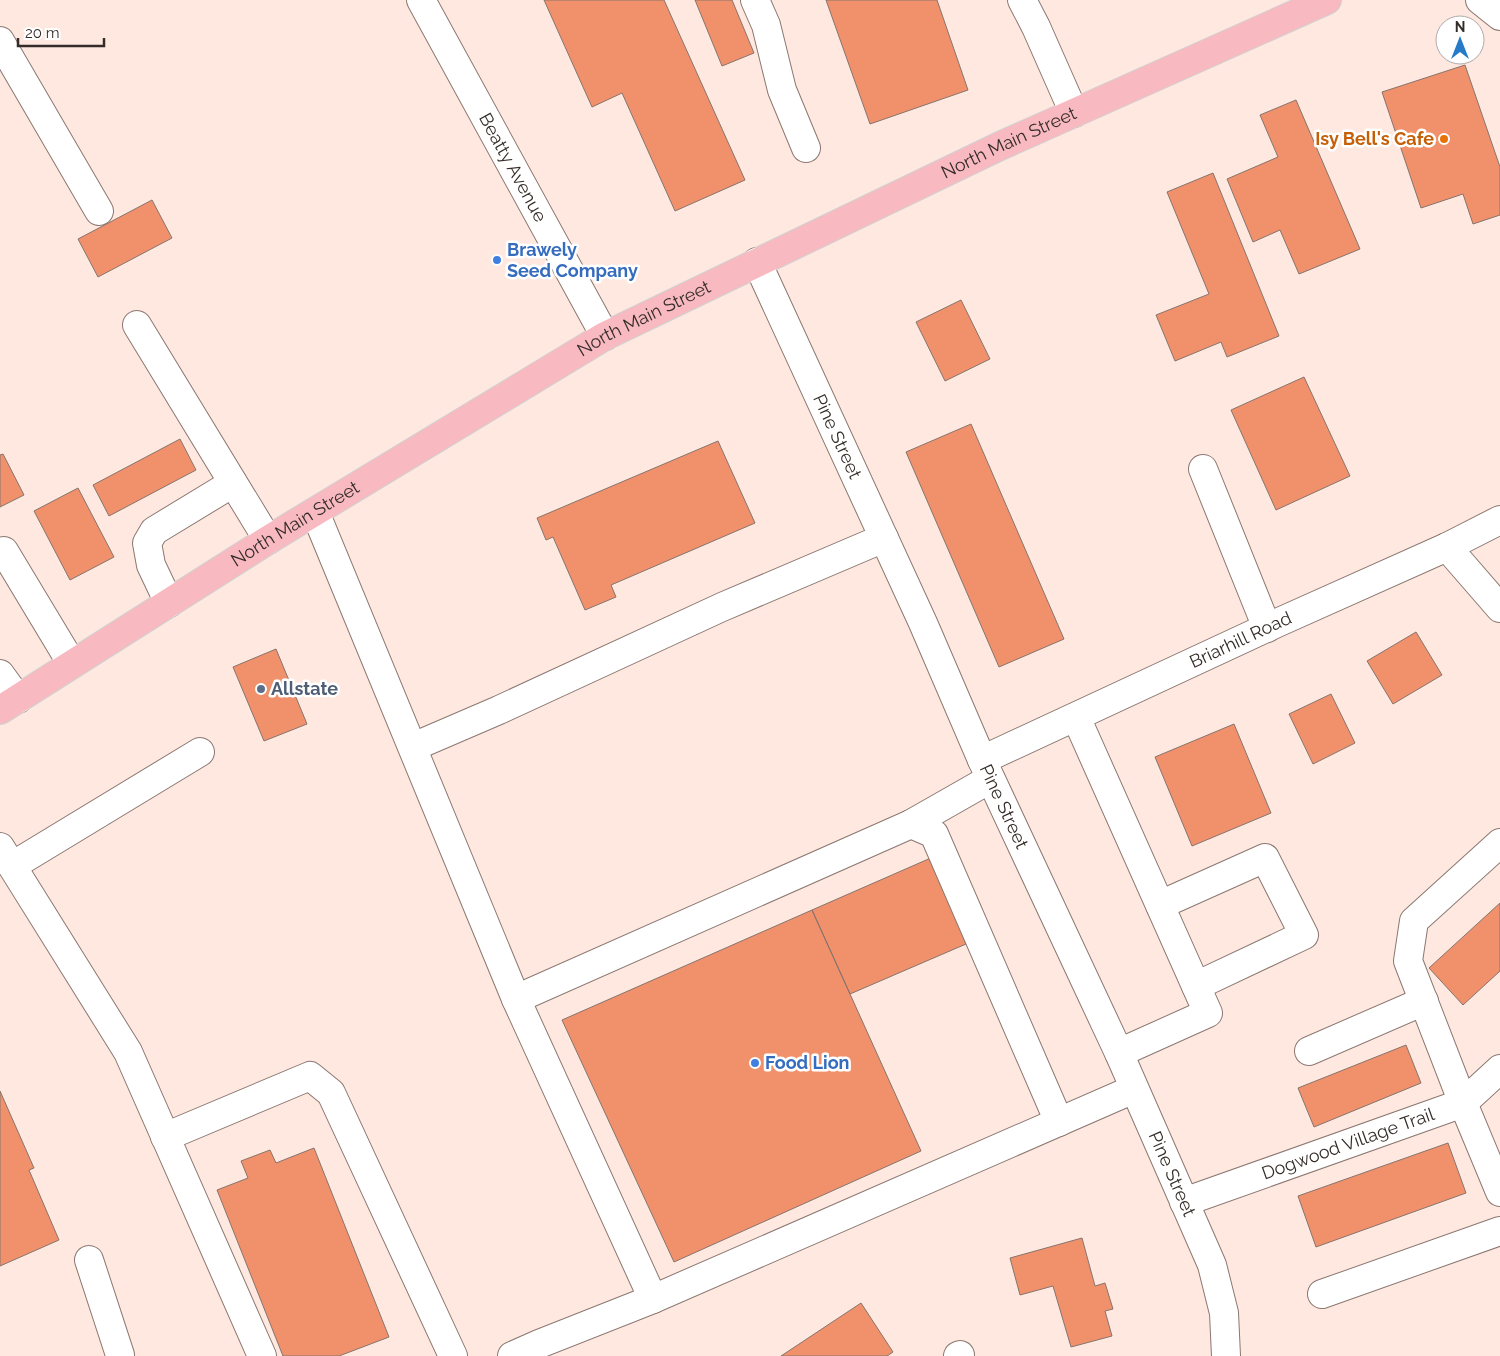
<svg xmlns="http://www.w3.org/2000/svg" width="1500" height="1356" font-family="Raleway,sans-serif">
<style>
.building{fill:#f0916c;stroke:#87746d}
.lines{fill:none;stroke-linecap:round;stroke-linejoin:round}
.minor-casing{stroke:#8b7871;stroke-width:30}
.major-casing{stroke:#d2d1d0;stroke-width:30}
.minor{stroke:#fff;stroke-width:28}
.major{stroke:#f8b9c1;stroke-width:28}
.food-dot{fill:#e8710a;stroke:#fff;stroke-width:2}
.shop-dot{fill:#3f7fe0;stroke:#fff;stroke-width:2}
.service-dot{fill:#5c6f8a;stroke:#fff;stroke-width:2}
.labels{text-anchor:middle;stroke-width:5;stroke-linejoin:round;paint-order:stroke}
.food-label{font-size:18px;font-weight:bold;fill:#c56008;stroke:#fff;text-anchor:end}
.street-label{font-size:18px;fill:#342c29;stroke:#fff}
.shop-label{font-size:18px;font-weight:bold;fill:#366cbe;stroke:#fff;text-anchor:start}
.service-label{font-size:18px;font-weight:bold;fill:#4e5e75;stroke:#fff;text-anchor:start}
</style>
<rect width="100%" height="100%" fill="#fee8e0"/>
<path class="building" d="M544,0H664L745,180L675,211L622,93L592,107Z
M695,0H732L754,53L722,66Z
M826,0H937L968,90L870,124Z
M1465,65L1500,167V215L1473,224L1463,194L1421,208L1382,92Z
M1296,100L1360,249L1299,274L1280,230L1253,242L1227,179L1278,157L1260,115Z
M1213,173L1279,336L1227,357L1221,342L1175,361L1156,315L1209,294L1167,192Z
M152,200L172,238L98,277L78,239Z
M961,300L990,359L945,381L916,322Z
M1304,377L1350,476L1276,510L1231,410Z
M971,424L1064,639L999,667L906,452Z
M180,439L196,470L109,516L93,485Z
M718,441L755,523L611,585L616,597L585,610L553,537L546,540L537,518Z
M3,454L24,495L0,507V455Z
M78,488L114,557L70,580L34,511Z
M1416,632L1442,675L1393,704L1367,661Z
M276,649L307,724L264,741L233,667Z
M1331,694L1355,743L1313,764L1289,714Z
M1234,724L1271,813L1192,846L1155,757Z
M933,857L966,944L850,994L812,910Z
M1500,903V971L1463,1005L1429,968Z
M812,910L921,1151L674,1262L562,1020Z
M1406,1045L1421,1083L1314,1127L1298,1088Z
M0,1091L34,1168L29,1170L59,1240L0,1266Z
M1448,1143L1466,1193L1316,1247L1298,1196Z
M314,1148L389,1337L339,1356H283L217,1190L248,1178L241,1161L270,1150L276,1163Z
M1082,1238L1095,1286L1105,1283L1113,1309L1105,1311L1112,1336L1071,1347L1053,1286L1020,1295L1010,1258Z
M861,1303L893,1352L887,1356H781Z"/>
<g class="lines">
<defs>
<g id="minor">
<path id="s1" d="M421,0L605,336"/>
<path d="M755,0L766,25L782,90L806,148"/>
<path d="M1022,0L1036,27L1074,113"/>
<path d="M1480,0L1500,16"/>
<path d="M0,41L99,211"/>
<path id="s2" d="M757,262L923,623L982,760L1119,1053L1212,1265L1224,1313L1226,1356"/>
<path d="M137,325L268,540"/>
<path d="M1203,469L1267,628"/>
<path d="M315,512L516,999L653,1299L539,1344L512,1356"/>
<path d="M1447,547L1500,608"/>
<path d="M4,551L72,664"/>
<path d="M169,603L151,565L147,543L154,531L233,483"/>
<path d="M0,674L18,699"/>
<path d="M1076,717L1208,1013L1119,1053"/>
<path d="M413,747L499,710L722,607L884,538"/>
<path id="s3" d="M982,760L1277,623L1447,547L1500,520"/>
<path d="M911,824L934,834L1059,1122"/>
<path d="M1500,843L1414,921L1408,961L1463,1103L1500,1192"/>
<path d="M0,847L128,1052L262,1356"/>
<path d="M12,866L200,752"/>
<path d="M1160,905L1265,858L1304,935L1196,986"/>
<path d="M516,999L911,824L990,779"/>
<path d="M1309,1051L1424,1001"/>
<path d="M165,1137L310,1076L331,1093L453,1356"/>
<path id="s4" d="M1184,1202L1463,1103L1500,1069"/>
<path d="M89,1260L120,1355"/>
<path d="M1322,1294L1500,1231"/>
<path d="M653,1299L1134,1089"/>
<path d="M958,1356L960,1355"/>
</g>
<g id="major">
<path id="s5" d="M0,710L268,540L605,336L1000,146L1327,0"/>
</g>
</defs>
<use href="#minor" class="minor-casing"/>
<use href="#major" class="major-casing"/>
<use href="#minor" class="minor"/>
<use href="#major" class="major"/>
</g>
<circle class="food-dot" cx="1444" cy="139" r="5"/>
<g class="shop-dot">
<circle cx="497" cy="260" r="5"/>
<circle cx="755" cy="1063" r="5"/>
</g>
<circle class="service-dot" cx="261" cy="689" r="5"/>
<g class="labels">
<g class="food-label">
<text x="1434" y="145">Isy Bell's Cafe</text>
</g>
<g class="street-label">
<text dy="6" stroke="none"><textPath href="#s5" startOffset="1159">North Main Street</textPath></text>
<text dy="6" stroke="none"><textPath href="#s1" startOffset="191">Beatty Avenue</textPath></text>
<text dy="6" stroke="none"><textPath href="#s5" startOffset="754">North Main Street</textPath></text>
<text dy="6" stroke="none"><textPath href="#s2" startOffset="192">Pine Street</textPath></text>
<text dy="6" stroke="none"><textPath href="#s5" startOffset="349">North Main Street</textPath></text>
<text dy="6" stroke="none"><textPath href="#s3" startOffset="285">Briarhill Road</textPath></text>
<text dy="6" stroke="none"><textPath href="#s2" startOffset="598">Pine Street</textPath></text>
<text dy="6" stroke="none"><textPath href="#s4" startOffset="174">Dogwood Village Trail</textPath></text>
<text dy="6" stroke="none"><textPath href="#s2" startOffset="1002">Pine Street</textPath></text>
</g>
<g class="shop-label">
<text x="507" y="256">Brawely<tspan x="507" dy="21">Seed Company</tspan></text>
<text x="765" y="1069">Food Lion</text>
</g>
<g class="service-label">
<text x="271" y="695">Allstate</text>
</g>
</g>
<g transform="translate(1460 40)"><circle r="24" fill="#ffffff" stroke="#aeaba9"/>
<path d="M0-4L9 19L0 12L-9 19Z" fill="#277ac8"/>
<text y="-8" font-size="14" font-weight="bold" text-anchor="middle" fill="#342c29">N</text>
</g>
<path d="M18 38v8h86v-8" fill="none" stroke="#342c29" stroke-width="2.5"/>
<text x="25" y="38" font-size="15" fill="#342c29" stroke="#ffffff" stroke-width="4" paint-order="stroke">20 m</text>
</svg>
